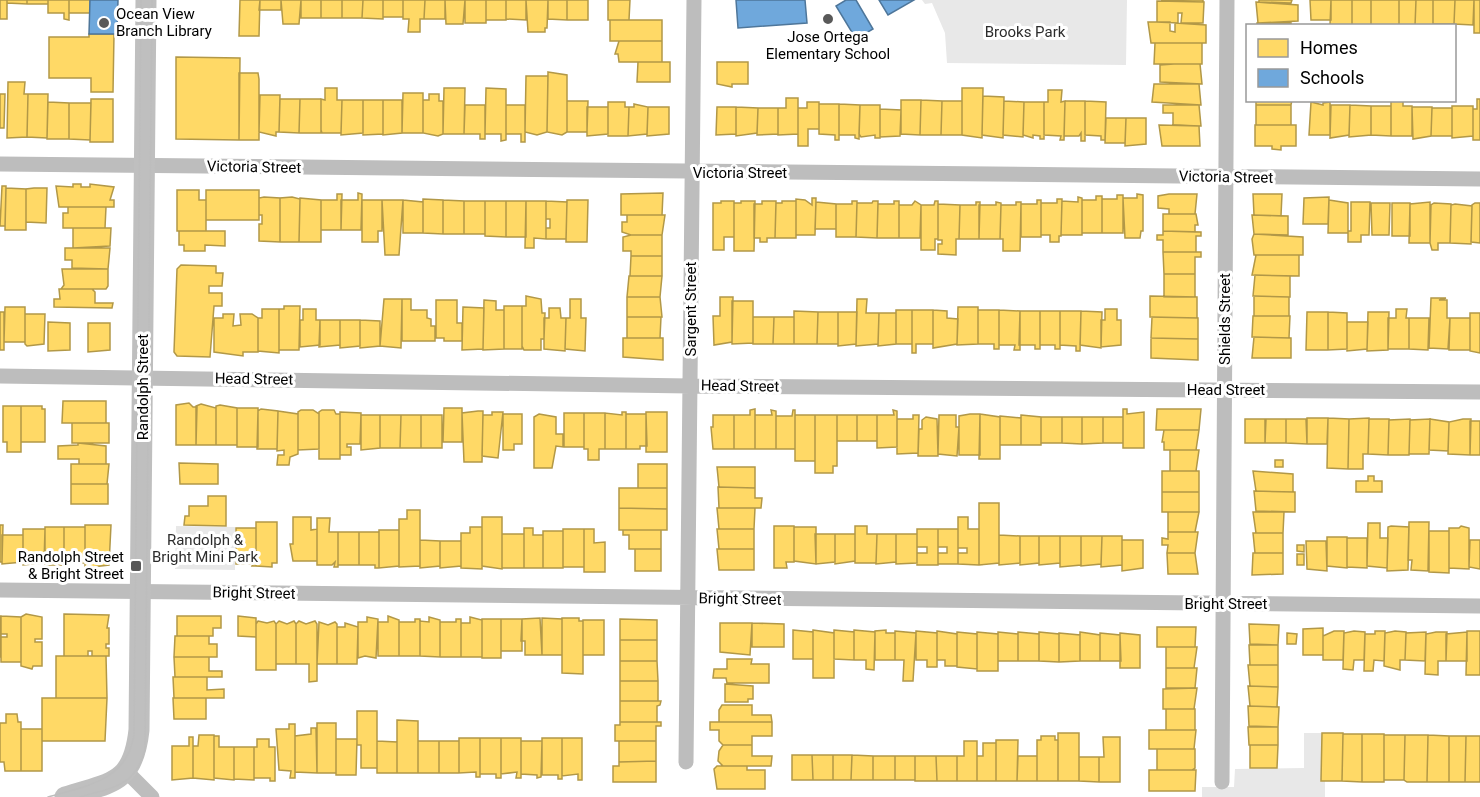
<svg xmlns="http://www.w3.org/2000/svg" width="1480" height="797" font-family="Roboto,sans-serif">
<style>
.green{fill:#e8e8e8}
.homes{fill:#ffd966;stroke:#b29847;stroke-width:1.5}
.schools{fill:#6fa8dc;stroke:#4e769a;stroke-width:1.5}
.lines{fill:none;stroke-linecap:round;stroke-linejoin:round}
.street{stroke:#bdbdbd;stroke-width:15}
.secondary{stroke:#bfbfbf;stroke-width:21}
.tram{stroke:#bdbdbd;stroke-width:1.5}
.poi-dot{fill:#595959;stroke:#fff;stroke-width:2}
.labels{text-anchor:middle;stroke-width:6;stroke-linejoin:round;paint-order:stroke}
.poi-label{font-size:15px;fill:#000;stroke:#fff;text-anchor:start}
.park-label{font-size:15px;fill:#2c2c2c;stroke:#fff}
.street-label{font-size:15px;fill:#000;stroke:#fff}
</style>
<rect width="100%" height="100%" fill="#fff"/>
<path class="green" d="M922,0H1127L1126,65L947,63L945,33L932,3L925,4Z
M176,526L235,527V570L175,569Z
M1304,733H1322L1321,781H1325V797H1202V787H1234L1235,769L1304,768Z"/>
<path class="homes" d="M0,0H7V19H0Z
M7,0H27V4L7,3Z
M27,0H48V4H27Z
M48,0H69V20L64,19V13H48Z
M69,0H90V13H69Z
M240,0H260L259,36H239Z
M260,0H281V10H259Z
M281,0H301L299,24H283Z
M301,0H321V18H301Z
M321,0H342V18H321Z
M342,0H363L362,18H342Z
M363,0H383V19L362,18Z
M383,0H403V17H383Z
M403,0H425L424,19H420V32H408L409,19H403Z
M425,0H445V19H424Z
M445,0H465L463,24H446Z
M465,0H486V23H465Z
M486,0H506V20H486Z
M506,0H526V20L506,19Z
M526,0H548L547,28H545V32H528Z
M548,0H567V20L548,19Z
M567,0H588V20H567Z
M608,0H630L629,20H608Z
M1162,0H1203V2L1162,1Z
M1259,0H1292L1291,3L1259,2Z
M1310,0H1331V20H1311Z
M1331,0H1352V25H1330Z
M1352,0H1371V25H1352Z
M1371,0H1399V26H1371Z
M1399,0H1416L1415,26H1399Z
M1416,0H1433V26H1415Z
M1433,0H1455L1454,24H1433Z
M1455,0H1474L1473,25L1454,24Z
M1474,0H1480V33H1474Z
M1157,1L1204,2L1203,23H1181L1182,13H1178V23L1157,22Z
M1256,2L1298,5V21L1258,23Z
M610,20H662V41H610Z
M1148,22H1170V31L1175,32V23L1206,25V43H1151Z
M1257,23H1291V26H1257Z
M89,34H114L113,92H91V78H49V37H89Z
M619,41H662V62H619L618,54H615Z
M1155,43H1202V64H1154Z
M176,57L240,58L239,140L176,139Z
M638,62H670V82H637Z
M717,62H748V84H732V87L717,84Z
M1174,64H1200L1202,84L1160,82V65Z
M548,72L567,75V132L562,135L547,132Z
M239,73H258L259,79V140H239Z
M526,76H548L547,132L537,135L525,132Z
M8,82H25L24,94H28L27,137L7,138Z
M1154,84H1199L1201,105L1152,102Z
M325,88H337V100H342L341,133H322L321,130V99L325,100Z
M444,88H465L464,134H443Z
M486,88L506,89V140L501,141V134H485Z
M962,88H983L982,138L962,135Z
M1048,90H1062L1061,102L1065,101L1064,140H1060L1061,136L1044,135V102H1048Z
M403,93H423V133H402Z
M0,94H5L4,128H0Z
M28,94H48L47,138L27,137Z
M429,94H439V101H443V134L438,136L423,133V100H429Z
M260,95H280L279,132H276V136L259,132Z
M983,96L1004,97L1003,138L982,135Z
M786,98H798V134L778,135V108H786Z
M91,99H113V142H90Z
M280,99H300L299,133L279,132Z
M300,99H321V133H299Z
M1477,99H1480V140H1473V109H1477Z
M342,100H363V133L341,135Z
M363,100H383V134L363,135Z
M383,100H402V133L383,135Z
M901,100H921L920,135L901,134Z
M921,100L942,101L941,135H920Z
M1256,100H1292L1291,105H1256Z
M1391,100H1403V106H1412V136H1391Z
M567,101H588L587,132H567Z
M942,101H962V135H941Z
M1004,101L1024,102L1023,137L1003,135Z
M1065,101H1085V141H1081V133L1079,136H1064Z
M1085,101L1106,102L1105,140H1101V136L1085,135Z
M48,102L69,103V139H47Z
M608,102H625V107H629L628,136H608Z
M807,102H819V129H808V146H798V108H807Z
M1024,102H1044V139H1040V136L1033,135V138L1023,135Z
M1311,102L1323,105V103L1330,102V135H1309Z
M69,103H91L90,140L69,139Z
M634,104L648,107L647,134L628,136L629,107H634Z
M819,104H839V140H835V135L819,134Z
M839,104L860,105L859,139L855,138V135H839Z
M465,105H485V139H480V134H464Z
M506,105H525V142H521V134H506Z
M860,105H880V138H875V135L861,137L859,134Z
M1163,105H1199L1201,126L1173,125V113H1163Z
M1256,105H1291V125H1256Z
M1331,105H1350L1349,135L1330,138Z
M1350,105L1371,106V135L1349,137Z
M1371,106H1391V136L1371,135Z
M1452,106H1473V136L1452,138Z
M587,107H608V134L587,136Z
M648,107H669V134L647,136Z
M717,107H736V134L716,135Z
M736,107L758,108L757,133L736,136Z
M1412,107H1432L1431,136L1413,139Z
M758,108H778V134L757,135Z
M1432,108H1452V136H1431Z
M880,109L901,110L900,136L880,137Z
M1106,118H1126L1125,143H1105Z
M1126,118H1146V144L1125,146Z
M1159,125L1199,126L1200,146H1162Z
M1255,125H1296V146H1281V150L1272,149V146H1255Z
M73,184H81V187H90V184L114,187L110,200H114V207H59L56,186L73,187Z
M2,186H6L5,226H0Z
M6,188L26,189V230H5Z
M34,188H47L46,223L26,222V189Z
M177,190H199V200H206V231H177Z
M206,190H259V220H206Z
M358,193L362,194L361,230H341V200H358Z
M663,193L662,215H621V194Z
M337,194H342L341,230H321V200H337Z
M1137,194L1143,195V231H1141L1140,238H1125L1123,198H1137Z
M1169,194H1197L1195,214H1169V209L1158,208V196Z
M1253,194H1282L1281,216L1254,215Z
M1117,195H1123V233H1102V199H1117Z
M1096,196H1102V233H1082V200H1096Z
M264,197L280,198V242L259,241V224H262V215H259V198Z
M292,197L300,199L299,242H280V198Z
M1078,197L1082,198V235H1061L1062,201L1078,202Z
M1329,197L1328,224H1303L1304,198Z
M300,198L321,200V242H299Z
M812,198H816L815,235H796V199L805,200L812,205Z
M423,199L443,200V234L423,233Z
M1057,199H1062L1061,236H1059V242H1050V235H1041V203H1057Z
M362,200H382V231H378V242H362Z
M382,200H403L399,255H385Z
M403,200L423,202V233H403Z
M443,200L464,201V234H443Z
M567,200H588L587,242H566Z
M1037,200H1041V237H1021V204H1037Z
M1329,200L1348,203V233H1328Z
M464,201H485V234H464Z
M485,201H506V237L485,236Z
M506,201H526V237H506Z
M526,201H546V239L534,238V248H525Z
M546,201L567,202L566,239H546V228H550V219H546Z
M721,201H734V237H724V250H713V203H721Z
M741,201H755L754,251H734V203H741Z
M762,201H776L775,238H767V242H760V238H754V204H762Z
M782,201H796V238H775L776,203H782Z
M852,201H857L856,237H836V204H852Z
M873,201H878L877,238L856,237L857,203H872Z
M894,201H899V238H877L878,204H894Z
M915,201L921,205L920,238H899V205H912Z
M935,201H938V239H935V250H921V205H934Z
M816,202L836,204V229H815Z
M976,202H980L979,239H959L960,205H976Z
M996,202L1001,203L1000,239H979V205H996Z
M1016,202H1021L1020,251H1003V239H1000L1001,205H1016Z
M1351,202H1370L1369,235H1361V242H1348V231H1351Z
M1430,202V243H1409L1410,204Z
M1371,203H1390L1389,235H1372Z
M1392,203H1410V236H1392Z
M1434,203L1451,204L1450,243H1438V250H1432L1430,243L1431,205Z
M1475,203H1480V243L1471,242L1472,205Z
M938,204L960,205L959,239H956V255L938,254V244H942V240H938Z
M1455,204L1472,206L1471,244L1450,243L1451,205Z
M68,207H106L105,228H63V213H68Z
M1163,214H1196L1198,225H1195V232L1163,231Z
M627,215H665L662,235H631L622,232V222H627Z
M1252,215L1288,216V235L1254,234Z
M73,228H111L110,246L73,248Z
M179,231H225V246L205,245V251H184V245H179Z
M1163,231L1201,232V236H1196V252H1163V240H1157V235H1163Z
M1254,234L1303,237V255H1254L1252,239Z
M631,235H662V256H631V251H623V237Z
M65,248H110L108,269L72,268V260H65Z
M1163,252H1201V257H1195V274H1164Z
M1256,255H1299V276L1252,275Z
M631,256H662V276H630Z
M181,265L216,266V273H223L222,286H209V293H222V306H214L210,357L177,356L174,352L177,269Z
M62,269H108V286L106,289H61L64,285Z
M1164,274H1195V297H1164Z
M1255,275L1290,276V297L1253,296Z
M629,276H662L660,297H627Z
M59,289H92L95,292V303H113L112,308L54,307V299H60Z
M526,296L541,299L542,313H545L544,339H541V350H524L522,346V306H526Z
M1150,296L1197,297V318L1150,317Z
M1254,296L1289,297V316H1254Z
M627,297H660L662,317H627Z
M720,297H733L732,342L714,345L713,316H720Z
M1431,298H1446L1439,300H1447V318H1450L1448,349L1429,348Z
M384,299H402L401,348L380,346Z
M402,299H411V310H427V318L431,319V326H435V341H402Z
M570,299H581V318H586L585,351L565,349L566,318H570Z
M857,299H867L866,313H879L878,344L856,346Z
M436,300H457V323H462V341H444V338H436Z
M484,300L496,301V310H504V349L483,350Z
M732,301H753V343L732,344Z
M284,306H300L299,350H279V309H284Z
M504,306H522V349H504Z
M5,307H25V342H4Z
M463,307L484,308L483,349L462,350Z
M958,307H978V344L957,345Z
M549,308H560L561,318H566L565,351L544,349V318H549Z
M262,309H279V353L258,351V318H262Z
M303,309H316V320H320V345L300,347V320H303Z
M1105,309H1117V320H1121V345L1101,347V320H1105Z
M1396,309H1407L1406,318H1409V349H1388V318H1396Z
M896,310H912V344H896Z
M912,310H933V344H916V353H912Z
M933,310L947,311V318L958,319L957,344L933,348Z
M978,310H999V349H994V344H978Z
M999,310L1020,311V350H1014L1015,345H999Z
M794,311L818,312L817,344H794Z
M1020,311H1040V349H1035V345H1019Z
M1040,311H1060V349H1055V345H1040Z
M1060,311H1081L1080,351H1076V346L1060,345Z
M1081,311L1102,312L1101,348L1080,345Z
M0,312H4V350H0Z
M818,312H838V344H817Z
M838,312H857L856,344L838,346Z
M1307,312H1328V350H1306Z
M1328,312L1347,313V349L1328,350Z
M1368,312H1389L1388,350L1367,351Z
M879,313H896V344L878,346Z
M1470,313H1480V353L1470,351Z
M25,314H45L44,344L27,346L25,344Z
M223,314H234L233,326L241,325L240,314H252L258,318V352H243V356L214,352V318H223Z
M1253,316H1290L1289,338L1252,337Z
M627,317H661L660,338H627Z
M753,317H774L773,344H753Z
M774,317H794V344H773Z
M1152,317L1198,318V339L1151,338Z
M1409,318H1429L1428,350L1409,349Z
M1450,318H1470V350H1449Z
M320,320H340V345L319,347Z
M340,320H360V346L340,348Z
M360,320L380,321V346L360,348Z
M48,322L70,323V350L48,351Z
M1347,322H1368L1367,349L1347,351Z
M88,323H110V350L88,352Z
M1254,337L1291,338V358H1252Z
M623,338H663V360L623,357Z
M1151,338L1198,339V360L1151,358Z
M63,401H106V423H62Z
M189,403L193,407H197L196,445H176V405Z
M201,404L216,408V445H196V406Z
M220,405L237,408V445H216V406Z
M3,406H21V452H7V442H3Z
M21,406H42V409H45V442H21Z
M237,408H258V447H237Z
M444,408H462V442H443Z
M261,409L278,411L277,449H257L258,411Z
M755,409V449H734V415H750V410Z
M1123,409H1127V414L1144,412V448H1123Z
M1157,409H1201L1199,430H1156Z
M301,410H313L319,414V449L298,450V412Z
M322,410H334L336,414H340V459H319V412Z
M771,410L776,411V449H755V415H772Z
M793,410H795V449H776V416H792Z
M893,410L897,411V447L877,448V415H894Z
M278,411L298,414V454L290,457L289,465H277L278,455H284V450L277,451Z
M478,411H483L482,462H464L462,413Z
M340,412L361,413L360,444H347V447H351V455H340Z
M492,412H503L498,458L482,456L483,415H492Z
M622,412H626V449H605V413L622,415Z
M646,412H667V452H646Z
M564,413H584V447H564Z
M584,413H605V449H599V460H588V449H584Z
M503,414H522V444H514V450H503Z
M539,414L556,417V434H563V447L556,446L552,468H534V417Z
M626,414H646L647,446H640V449H626Z
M970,414H980V455H959V416Z
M980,414L1000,417V459H979Z
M361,415H380V448L361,450Z
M380,415H401L400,448H380Z
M401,415H421V448H400Z
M421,415H442V448H421Z
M713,415H734V449H713L711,427H713Z
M795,415H815V461H795Z
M815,415H837V466H833V473H815Z
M837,415H857V441H837Z
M857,415H877V441H857Z
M913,415H919L918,453L897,454V419H913Z
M939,415H956V427H959L957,456L938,454Z
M1021,415L1041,417V445H1021Z
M1000,416L1021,418V445H1000Z
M926,417L937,419L938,456H918L919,429H922V420Z
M1041,417H1062V443H1041Z
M1062,417H1082V444L1062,443Z
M1082,417H1103V443L1082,444Z
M1103,417H1123V443H1103Z
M1307,418H1328L1327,444H1307Z
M1328,418L1349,419L1348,469L1327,468Z
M1245,419H1265V443H1245Z
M1266,419H1286V443H1265Z
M1286,419H1306L1307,444L1286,443Z
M1349,419L1369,418L1368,454H1363V469H1348Z
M1369,419H1389L1388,455L1368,454Z
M1410,419L1409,455H1388L1389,420Z
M1430,419L1449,422L1448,451L1429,450Z
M1430,419L1429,454H1409L1410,420Z
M1463,419H1471L1470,455L1448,454L1449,422Z
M1470,421H1480V455H1470Z
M72,423H109V443H72Z
M1164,430H1199L1196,450H1164V442H1162Z
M78,443L106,446V464H79V459H58V446L78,445Z
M1170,450H1199L1196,471H1170Z
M1275,460H1283V467H1275Z
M179,463L218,464V484H180Z
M71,464H109L107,484H71Z
M638,464H667V488H638Z
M717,467H755V488L719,487Z
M1162,471H1199V492H1162Z
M1253,471L1293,474V492L1256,491Z
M1368,476H1374V481H1382V492H1356V481H1368Z
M71,484H108V504H71Z
M718,487L755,488V498H762L761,508H719Z
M619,488H667V509L619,508Z
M1254,491L1295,492V512L1256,511Z
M1162,492H1199V512H1162Z
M208,496H226V526L184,525L185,516H189V506H208Z
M979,503H999V563L979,565Z
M619,508L667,509V530H619Z
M717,508H755L754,529H719Z
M407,510H420V566L399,567V519H407Z
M1168,512H1199L1195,532H1168Z
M1253,512H1284L1283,533H1256Z
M293,517H311V530L317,529V561H293L290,544H293Z
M482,517H502V569L482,566Z
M958,517H968V529H979V565L958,564V553H967V548H958Z
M317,518H330L329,532H338V567H334L335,562L332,565H317Z
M256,522H277V563H272V567L256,566Z
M1409,522H1429L1428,571L1411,570L1412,560H1408Z
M1368,523H1380V538H1388L1387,568L1367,566Z
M0,525H3L2,562H0Z
M85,525H111L109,565L85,568Z
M774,526H794V562H786L787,568H774Z
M855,526H867V534H877L876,563H855Z
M1391,526L1409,527L1408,570L1387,571L1388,527Z
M1461,526L1469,528V569L1449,568V528H1459Z
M45,527H64V565H45Z
M64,527H85V563H64Z
M470,527H482V569L461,568V533H470Z
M794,527H816V564L794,561Z
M236,528H256V566H252L253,564H236Z
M524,528H533V535H543V568H524Z
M23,529H45L44,563L23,565Z
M563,529H584V567H563Z
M584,529H594V543L605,542V572H584Z
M717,529H754V549H719Z
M917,529H938V565H917V553H927V547H917Z
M938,529H958V564H938V553H947V547H938Z
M379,530H399V566L379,568Z
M623,530H661V549H629V535H623Z
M543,531H563V568H543Z
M1429,531H1449V573L1429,572Z
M338,532H359V565H338Z
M359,532H379V568H375V565H359Z
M1168,532H1198L1195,553H1167L1168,545H1162V538L1168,539Z
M1253,533H1283V553H1255Z
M502,534H524V568H502Z
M815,534H835V562L816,564Z
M835,534H855V561L835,564Z
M877,534H896V562L876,564Z
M896,534H917V563L896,564Z
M2,535H23V562L2,564Z
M999,535L1020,536V563L999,565Z
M1020,536H1039V563L1020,565Z
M1039,536H1060V563L1039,565Z
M1060,536H1081V565L1060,567Z
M1081,536H1102L1101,564L1081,566Z
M1102,536H1122V565L1101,567Z
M1327,537H1347V568L1327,566Z
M1347,538H1367V568L1347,567Z
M420,540L440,541V566L420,568Z
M1122,540H1143V568L1122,571Z
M1470,540H1480V569L1469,567Z
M440,541H461V566L440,568Z
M1306,541H1326L1327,571L1307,569Z
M1297,545H1304V552L1297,551Z
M635,549H661V571H635Z
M717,549H754V570H719Z
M1167,553H1195L1198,574H1168Z
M1253,553H1283V574L1252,575Z
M1297,554H1304V565H1297Z
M26,614L42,617V639H35V642H42V666H33L32,669L21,666V617Z
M64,614L109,615L107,628H109V644H106V648H109V656H92V651H88V656H64Z
M0,616H1V657H0Z
M1,616L21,617V662H1V637H7V634H1Z
M177,616H221V628H213V636H177Z
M238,616L256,618V637L238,636Z
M388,616L399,620V656H378V622H388Z
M367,617L378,619L376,658L365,656L358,658V622H367Z
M429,617L440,620V657L420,656V621L429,622Z
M470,617L482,620V657H461V623H470Z
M540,618L542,655H525V641H521L522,619Z
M542,618L562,619V655H542Z
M562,618H579V621H583V674L562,673Z
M415,619H420V656H399V622H415Z
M456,619H461V657H440V622H456Z
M482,619H501V658H482Z
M501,619H522V651H501Z
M620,619L657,620V640H620Z
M583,620H604V655H583Z
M258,621L267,623L274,621L276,624V670H256V624Z
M279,621L287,624L294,621L296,624V664H276V624Z
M299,621L306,624L315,621L317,624V681L309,682V664H296V624Z
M319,622L328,625L335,622L337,624V664H317Z
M345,623L358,627L357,664H337V627H345Z
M720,623H752L750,655L720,652Z
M752,623L784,624V647H752Z
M1249,624L1279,625L1278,645L1250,644Z
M1157,627H1196L1195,647H1157Z
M1323,628V655H1303V629Z
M793,630L813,632V659H793Z
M813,630L834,633V678H813Z
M834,630L854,632V660L834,659Z
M854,630L875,632L874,670L866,669V660H854Z
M886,630V633H895V660H875V631Z
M895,631L916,633L913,681H903L904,660H895Z
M916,631L937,633V667H927V660H916Z
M937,631L957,634V666H945V660H937Z
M1334,631H1344L1343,660H1323V636Z
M1354,631L1365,632L1364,660H1354L1353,670L1343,669L1344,633Z
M1375,631H1385L1384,661L1374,660L1373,671H1364L1365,634H1375Z
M1395,631L1406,632L1405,660H1400V670L1384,666L1385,633Z
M1467,631H1480V675H1466Z
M957,632L977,634V669L957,667Z
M977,632L998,634V671H977Z
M998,632L1018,634V661H998Z
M1018,632L1039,634V661H1018Z
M1039,632L1059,634V662L1039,661Z
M1080,632L1100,635V661H1080Z
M1426,632L1425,661L1405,660L1406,633Z
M1436,632H1447L1446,661H1438V675L1425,674L1426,634Z
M1467,632V661H1446V634Z
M1059,633L1080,635V661L1059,662Z
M1100,633L1120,635L1121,661H1100Z
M1120,633L1140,635V668H1120Z
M1287,633L1297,634L1296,644H1287Z
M175,636H209V644H217V657H174Z
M620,640H657V661H620Z
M1249,645H1278V665H1250Z
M1166,647H1197L1194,668H1166Z
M56,656H106L107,698H56Z
M174,657H209V671H222V677H175Z
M727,659H752L751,664H769V683H727L726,678H713L714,669H727Z
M620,661H657L658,681H620Z
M1248,665H1278V687L1250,686Z
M1166,668H1197L1195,688H1166Z
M173,677H207V690L224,689V698H174Z
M620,681H658V701H620Z
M725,684L753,686V699H748V702H725Z
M1248,686L1278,687L1277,707L1250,706Z
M1197,688L1194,709H1163V689Z
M42,698H107L105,741H42Z
M173,698H206V719H174Z
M620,701H661L660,705L657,706V722H620Z
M722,705H752V715H771L772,722H719V710Z
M1248,706L1279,707L1278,727L1249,726Z
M1166,709H1195V730H1166Z
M357,711H377V768H361V745H357Z
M6,714H17L18,722H21V771H5L4,762H0V723H6Z
M397,720L418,721V773H397Z
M620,722H661V726H656V741H615V725H620Z
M710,722H772V736H752V745H723L719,741V730H710Z
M317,723H336V773H317Z
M289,724H295V778H290L291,771L279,770L276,729H289Z
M1248,727H1278V745H1249Z
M311,728H316L317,773L295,772V736L311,734Z
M21,729H42V771H21Z
M1149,730H1196L1194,749H1149Z
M1058,733H1079V781H1058Z
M1322,733H1343L1342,781H1321Z
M1343,734H1362V782L1342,781Z
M1362,734H1384V782H1362Z
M199,735H214V780L193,778V746H198Z
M1384,735H1405L1404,780H1384Z
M1405,735H1428L1427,782H1407L1404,780Z
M1428,735L1449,736V782H1427Z
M214,736H219V747H234V780L214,778Z
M1041,736H1055V740H1058V781H1037V740H1041Z
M1449,736H1466L1465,782H1449Z
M1466,736H1480V782H1465Z
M189,737H193V778L172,780V746H189Z
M1103,737H1120V782H1099V757H1104Z
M459,738H480V777H476V772L459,773Z
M480,738H501V778H496V774H480Z
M501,738H521V778H516L517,772L501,774Z
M542,738H562V779H558V775H542Z
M562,738H582V780H578V774L562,776Z
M257,739H269V747H275V781H270V778H254V747H257Z
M336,739H357L356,775H336Z
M996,740H1018L1017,781H996Z
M377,741L397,742V773H377Z
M418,741H439V773H418Z
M439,741H459V773H439Z
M521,741H542L541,777L537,778V775L521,774Z
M619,741H656V761L619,762Z
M964,741H977V781H957V756H964Z
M983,743H996V781H977V756H983Z
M723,745H752V756H772L771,766H723L718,761L719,751Z
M1250,745H1278L1277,768H1250Z
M234,747H254V780L234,779Z
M1157,749H1195V768L1192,770H1157Z
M792,755H812L813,780H792Z
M812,755H833V780H813Z
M833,755H852L851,780H833Z
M852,755L873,756V780H851Z
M873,756H895V780H873Z
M895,756H915V780H895Z
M915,756H936L937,781H915Z
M936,756H957V781H937Z
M1018,756H1037V781H1017Z
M1079,757H1099V782L1079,781Z
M656,761V782H613V766H619V762Z
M717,766H747V770H765V789H717L714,769Z
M1149,770H1196L1195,791H1149Z"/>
<path class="schools" d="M90,0H118L117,34H89Z
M736,0H805L807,23L738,28Z
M846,0H856L873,29L856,39L836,6Z
M879,0H914L888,15Z"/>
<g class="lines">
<path class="street" d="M0,164L1480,179
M0,376L690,386L1480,392
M0,590L1480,606
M686,762L694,0
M127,772L152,797
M1222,782L1227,0"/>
<path class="secondary" d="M65,797C111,782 133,785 139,730L146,0"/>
<path class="tram" d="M48,797C86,786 127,781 134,735L141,0
M80,797C113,787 135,787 145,750L152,0"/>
</g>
<g class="poi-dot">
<circle cx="828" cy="19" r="6"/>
<circle cx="104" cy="23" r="6"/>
<rect x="130" y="560" width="12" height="12" rx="3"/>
</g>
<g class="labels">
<g class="poi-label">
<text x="116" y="19">Ocean View<tspan x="116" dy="17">Branch Library</tspan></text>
<text x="828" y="42" text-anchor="middle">Jose Ortega<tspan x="828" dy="17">Elementary School</tspan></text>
<text x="124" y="562" text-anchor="end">Randolph Street<tspan x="124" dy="17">&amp; Bright Street</tspan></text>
</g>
<g class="park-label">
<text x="1025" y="37">Brooks Park</text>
<text x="205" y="545">Randolph &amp;<tspan x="205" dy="17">Bright Mini Park</tspan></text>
</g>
<g class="street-label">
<text transform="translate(254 167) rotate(1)" y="5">Victoria Street</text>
<text x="740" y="178">Victoria Street</text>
<text transform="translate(1226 177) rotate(1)" y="5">Victoria Street</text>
<text transform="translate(691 309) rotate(-90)" y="5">Sargent Street</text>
<text transform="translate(1225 319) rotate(-90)" y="5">Shields Street</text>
<text transform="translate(254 379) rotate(1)" y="5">Head Street</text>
<text transform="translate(740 386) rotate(1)" y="5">Head Street</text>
<text transform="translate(143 387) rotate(-90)" y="5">Randolph Street</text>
<text x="1226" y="395">Head Street</text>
<text transform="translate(254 593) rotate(1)" y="5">Bright Street</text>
<text transform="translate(740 599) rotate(1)" y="5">Bright Street</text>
<text x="1226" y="609">Bright Street</text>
</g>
</g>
<rect x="1246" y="24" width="210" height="78" fill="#ffffff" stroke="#999999" stroke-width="1.5"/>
<rect x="1258" y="39" width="30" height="18" fill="#ffd966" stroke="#999999" stroke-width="1.5"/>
<text x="1300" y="54" font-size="18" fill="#000000">Homes</text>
<rect x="1258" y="69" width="30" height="18" fill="#6fa8dc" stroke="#999999" stroke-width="1.5"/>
<text x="1300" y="84" font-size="18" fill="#000000">Schools</text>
</svg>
